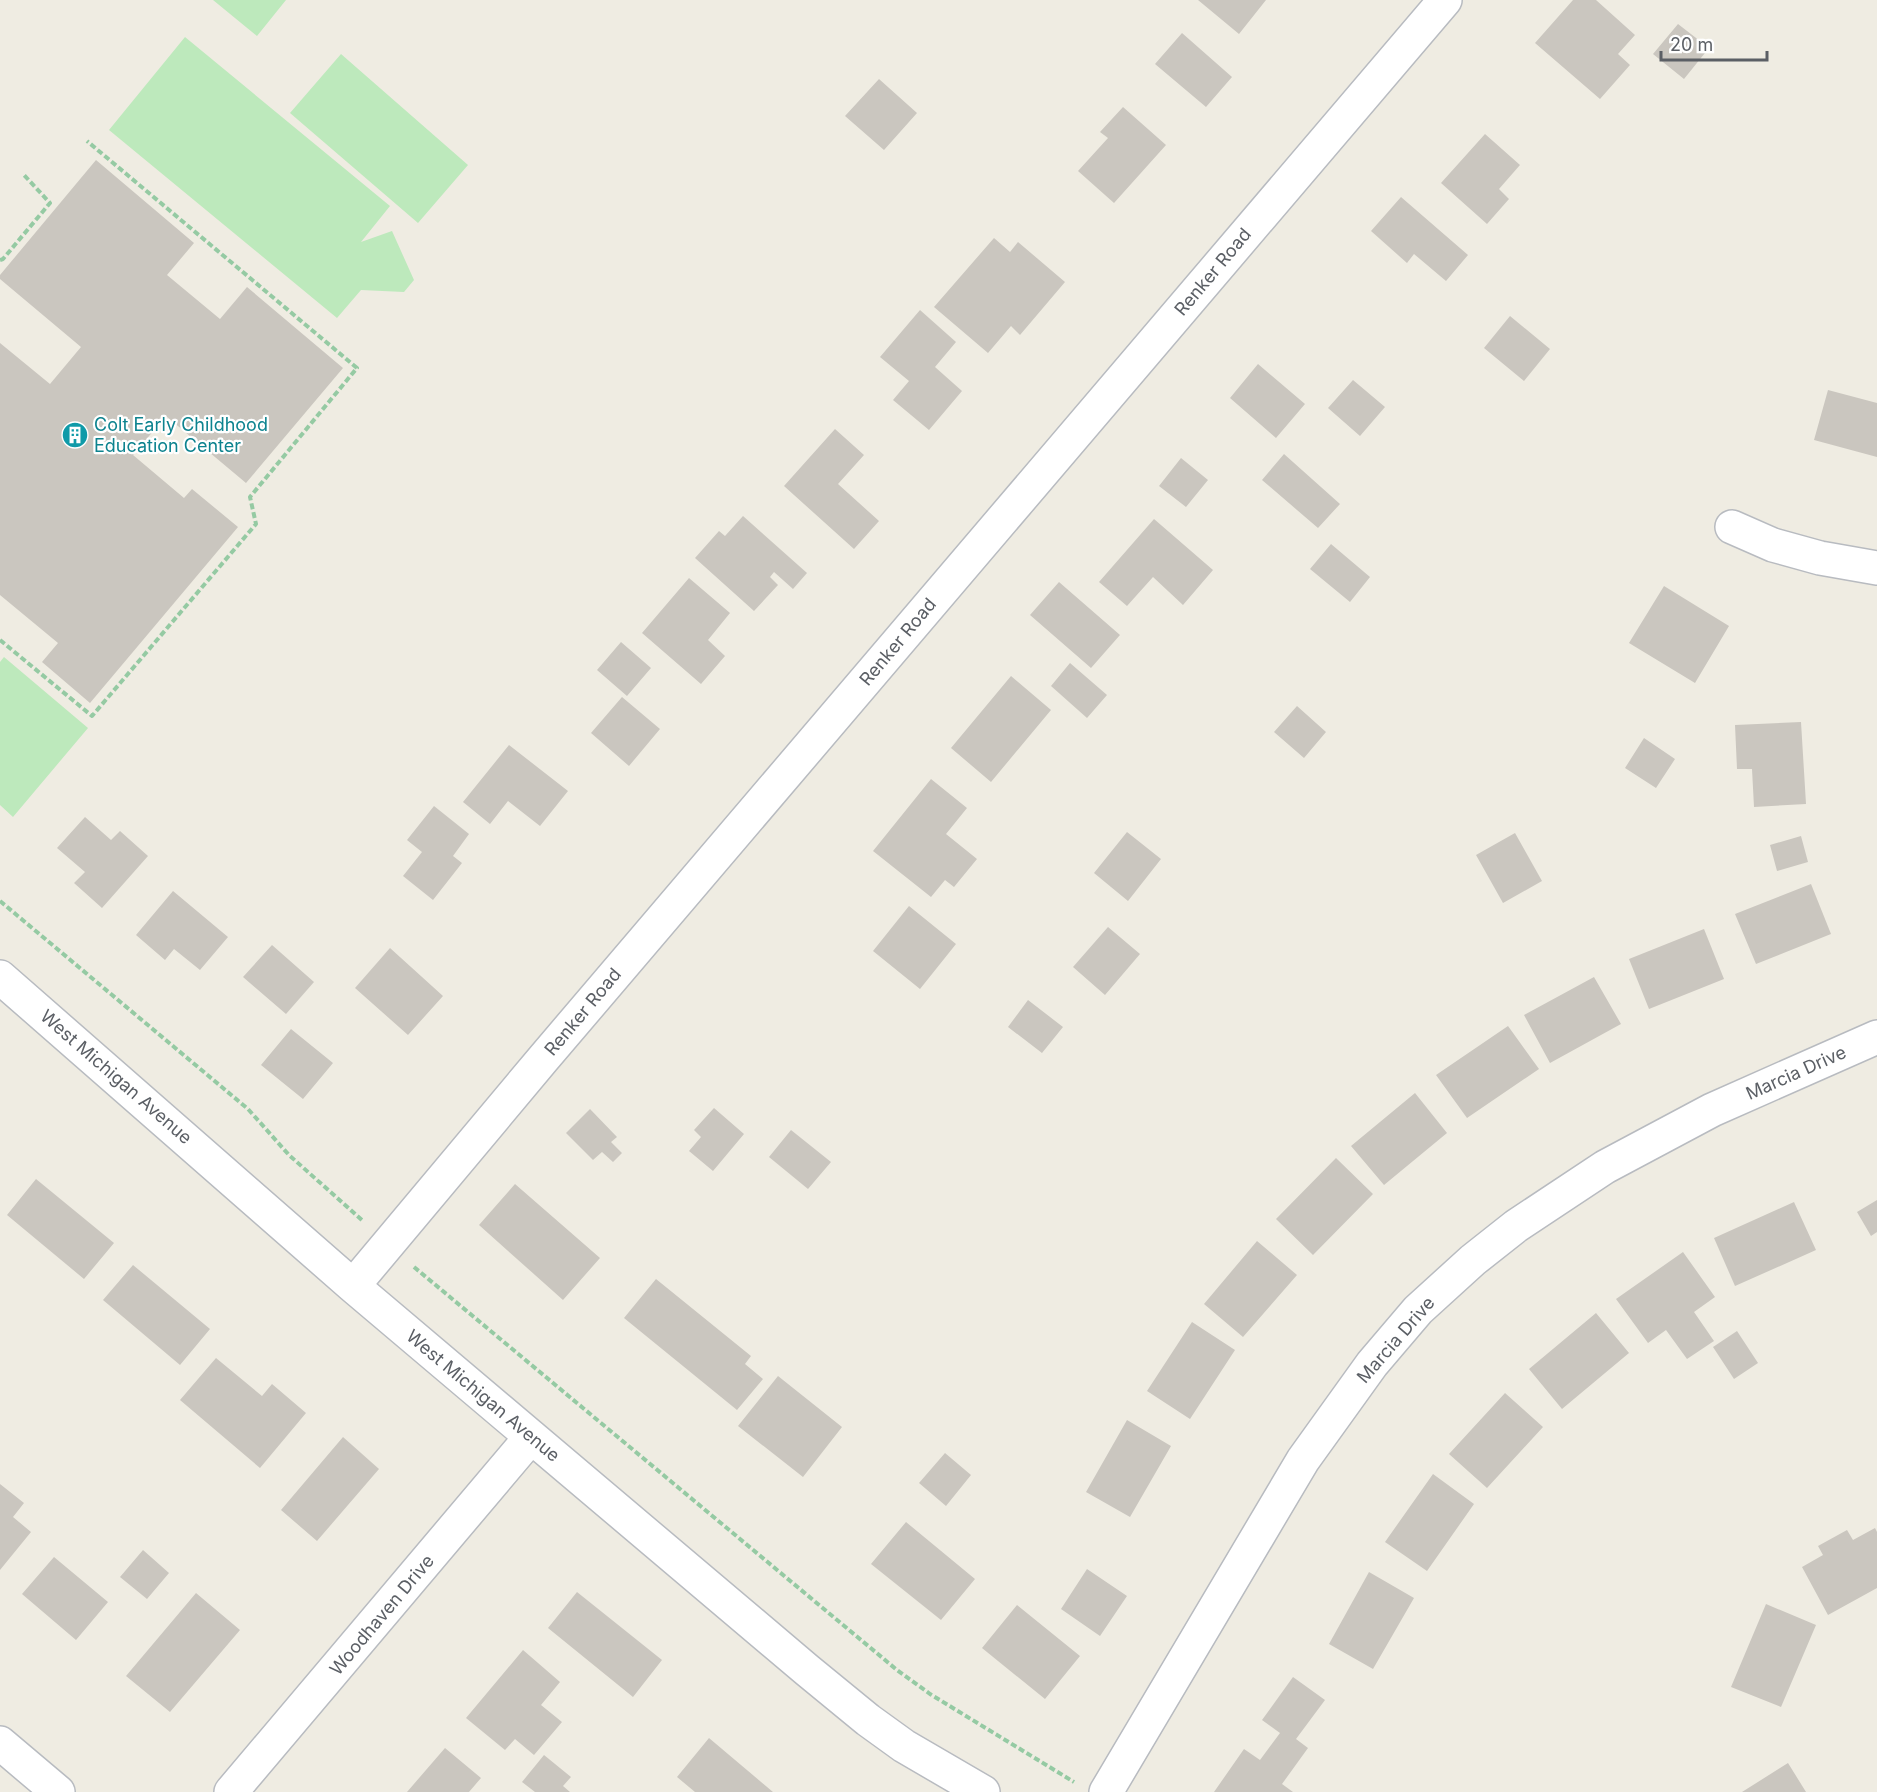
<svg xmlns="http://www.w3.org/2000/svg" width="1877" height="1792" font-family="Inter,sans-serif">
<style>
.green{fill:#bde9bc}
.building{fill:#cac6bf}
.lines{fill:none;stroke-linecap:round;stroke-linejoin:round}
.minor-casing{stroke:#b8bbc0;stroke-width:36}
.path{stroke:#95caa3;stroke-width:4;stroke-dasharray:6 3;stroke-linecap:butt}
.minor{stroke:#fff;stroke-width:33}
.labels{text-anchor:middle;stroke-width:4.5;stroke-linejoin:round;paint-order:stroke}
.street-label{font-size:18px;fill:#5b5f65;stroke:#fff}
.culture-label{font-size:18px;fill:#0d838f;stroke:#fff;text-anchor:start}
</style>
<rect width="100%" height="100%" fill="#efece2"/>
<path class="green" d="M213,0H286L257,36Z
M185,37L390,206L361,242L392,231L414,280L404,292L361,290L337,318L109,130Z
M341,54L468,165L418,223L290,113Z
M4,657L88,728L13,817L0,805V662Z"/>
<path class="building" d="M1198,0H1266L1239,34Z
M1573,0H1596L1635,35L1618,54L1630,65L1600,99L1535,43Z
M1678,24L1709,48L1684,79L1653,54Z
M1182,33L1232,77L1206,107L1155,64Z
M879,79L917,113L884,150L845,116Z
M1123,107L1166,145L1114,203L1078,171L1108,138L1100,132Z
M1485,134L1520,165L1499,189L1509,199L1487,224L1441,183Z
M96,160L194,243L167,275L220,319L247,287L343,368L246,483L166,416L133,455L184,498L192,489L238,527L90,703L42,662L58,643L0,595V343L50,384L81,347L0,279V275Z
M1401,197L1468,255L1446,281L1414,254L1407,263L1371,231Z
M994,238L1010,252L1018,242L1065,282L1020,335L1011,326L988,353L934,307Z
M920,310L956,342L935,367L962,391L929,430L893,400L909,381L880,357Z
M1510,316L1550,349L1524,381L1484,348Z
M1258,364L1305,404L1276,438L1230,398Z
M1353,380L1385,407L1360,436L1328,408Z
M1828,390L1877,403V457L1814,440Z
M835,429L864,455L838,484L879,521L854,549L784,486Z
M1284,454L1340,504L1318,528L1262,480Z
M1181,458L1208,480L1186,507L1159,486Z
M743,516L807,573L793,589L774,572L770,577L778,585L754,611L695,558L719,531L725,536Z
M1154,519L1213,570L1183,605L1153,577L1127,606L1099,582Z
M1331,544L1370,577L1350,602L1310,569Z
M689,578L730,613L708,640L725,656L701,684L642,633Z
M1059,582L1120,635L1091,668L1030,615Z
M1664,586L1729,626L1695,683L1629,643Z
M621,642L651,668L627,696L597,670Z
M1070,663L1107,695L1087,718L1051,686Z
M1011,676L1051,710L991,782L951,748Z
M622,697L660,729L629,766L591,733Z
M1297,706L1326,732L1304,758L1274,732Z
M1801,722L1806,804L1754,807L1752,769H1737L1735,725Z
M1644,738L1675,759L1656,788L1625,768Z
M509,745L568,791L540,826L508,801L490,824L463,802Z
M931,779L967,808L946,834L977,859L954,887L945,880L931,897L873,851Z
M434,806L469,834L453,856L462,863L433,900L403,876L422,852L407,840Z
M85,817L111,840L120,831L148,856L102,908L74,883L85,872L57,848Z
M1127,832L1161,859L1128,901L1094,873Z
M1515,833L1542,881L1503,903L1476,855Z
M1801,836L1808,862L1777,871L1770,845Z
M1811,884L1831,934L1756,964L1735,914Z
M173,891L228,937L200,970L174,949L165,960L136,935Z
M909,906L956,944L920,989L873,951Z
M1108,927L1140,954L1105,995L1073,967Z
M1704,929L1724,979L1649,1009L1629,959Z
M272,945L314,982L286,1014L243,977Z
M390,948L443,996L408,1035L355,988Z
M1594,977L1621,1024L1550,1063L1524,1015Z
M1028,1000L1063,1027L1042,1053L1008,1027Z
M1508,1026L1539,1069L1467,1118L1436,1075Z
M291,1029L333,1063L303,1099L261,1065Z
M1415,1093L1447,1133L1384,1185L1351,1146Z
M714,1108L744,1134L713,1171L689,1151L701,1137L694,1130Z
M590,1109L617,1137L611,1142L622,1153L613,1162L602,1152L593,1160L566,1133Z
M791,1130L831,1162L808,1189L769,1157Z
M1336,1158L1373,1194L1313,1255L1276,1219Z
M36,1179L114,1243L84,1279L7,1215Z
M515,1184L600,1258L563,1300L479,1225Z
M1877,1200V1232L1871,1236L1857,1212Z
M1794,1202L1816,1250L1735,1286L1714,1238Z
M1257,1241L1297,1275L1243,1337L1204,1304Z
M1683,1252L1715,1297L1694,1312L1714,1341L1687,1359L1666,1330L1648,1343L1616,1299Z
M133,1265L210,1329L180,1365L103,1300Z
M656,1279L751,1356L745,1364L763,1379L737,1410L624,1318Z
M1596,1313L1629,1353L1562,1409L1529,1369Z
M1192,1322L1235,1350L1190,1419L1147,1391Z
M1737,1331L1758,1363L1734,1379L1713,1347Z
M216,1358L262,1396L272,1384L306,1413L260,1468L180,1400Z
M778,1376L842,1427L803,1477L738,1426Z
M1505,1393L1543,1427L1487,1488L1449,1454Z
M1127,1420L1171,1446L1130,1517L1086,1492Z
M343,1437L379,1469L317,1541L281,1510Z
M945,1453L971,1475L946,1506L919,1483Z
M1433,1474L1474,1504L1427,1571L1385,1542Z
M0,1484L24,1503L13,1517L31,1532L0,1570Z
M906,1522L975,1579L941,1620L871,1564Z
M1875,1528L1877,1532V1588L1828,1615L1802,1567L1823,1555L1818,1546L1847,1530L1853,1540Z
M143,1550L169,1573L147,1599L120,1577Z
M54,1557L108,1602L76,1640L22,1594Z
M1087,1569L1127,1596L1100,1636L1061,1609Z
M1369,1572L1414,1598L1373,1669L1329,1644Z
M577,1592L662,1660L633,1697L548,1628Z
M196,1593L240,1630L170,1712L126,1676Z
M1766,1604L1816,1625L1781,1707L1731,1687Z
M1017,1605L1080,1656L1045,1699L982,1648Z
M523,1650L560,1682L541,1705L562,1722L534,1755L515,1739L505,1750L466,1718Z
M1293,1677L1325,1700L1296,1739L1308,1748L1282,1784L1293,1792H1214L1244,1749L1260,1760L1280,1733L1262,1720Z
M709,1738L773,1792H695L677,1777Z
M445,1748L481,1778L469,1792H407Z
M544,1755L571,1777L563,1786L570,1792H535L522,1782Z
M1788,1763L1806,1792H1742Z"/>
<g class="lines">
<defs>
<path id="minor" d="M1732,527L1773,545L1820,558L1877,568
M0,977L353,1286L807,1670L868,1720L904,1746L983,1792
M353,1286L543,1059L1445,0
M0,1743L58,1792
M231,1792L531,1437
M1106,1792L1303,1460L1372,1364L1418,1310L1473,1260L1516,1226L1605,1167L1712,1110L1877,1037"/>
</defs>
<use href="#minor" class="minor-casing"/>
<path class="path" d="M0,260L3,259L50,203L24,175
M0,640L92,716L256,524L250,497L357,368L87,141
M0,901L248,1109L289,1155L364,1222
M414,1267L897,1670L930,1694L1074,1782"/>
<use href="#minor" class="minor"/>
</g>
<defs>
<symbol id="building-disc" viewBox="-11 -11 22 22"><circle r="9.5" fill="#0f9aa8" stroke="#fff"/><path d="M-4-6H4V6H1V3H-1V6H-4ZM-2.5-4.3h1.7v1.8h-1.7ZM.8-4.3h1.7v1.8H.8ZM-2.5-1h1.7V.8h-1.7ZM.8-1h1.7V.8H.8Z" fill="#fff"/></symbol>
</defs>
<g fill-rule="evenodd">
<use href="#building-disc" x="60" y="420" width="30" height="30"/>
</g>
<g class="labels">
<g class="street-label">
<text transform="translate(1213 272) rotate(-50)" y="6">Renker Road</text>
<text transform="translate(898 642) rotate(-50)" y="6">Renker Road</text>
<text transform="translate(583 1012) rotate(-50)" y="6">Renker Road</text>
<text transform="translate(1796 1073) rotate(-24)" y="6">Marcia Drive</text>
<text transform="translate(116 1077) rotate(41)" y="6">West Michigan Avenue</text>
<text transform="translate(1396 1340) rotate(-49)" y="6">Marcia Drive</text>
<text transform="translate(483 1396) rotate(40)" y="6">West Michigan Avenue</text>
<text transform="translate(382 1615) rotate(-50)" y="6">Woodhaven Drive</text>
</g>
<g class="culture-label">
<text x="94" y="431">Colt Early Childhood<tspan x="94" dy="21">Education Center</tspan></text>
</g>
</g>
<path d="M1661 51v9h106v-9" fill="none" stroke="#5b5f65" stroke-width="3"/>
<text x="1670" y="51" font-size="18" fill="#5b5f65" stroke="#ffffff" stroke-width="4.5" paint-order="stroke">20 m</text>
</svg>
